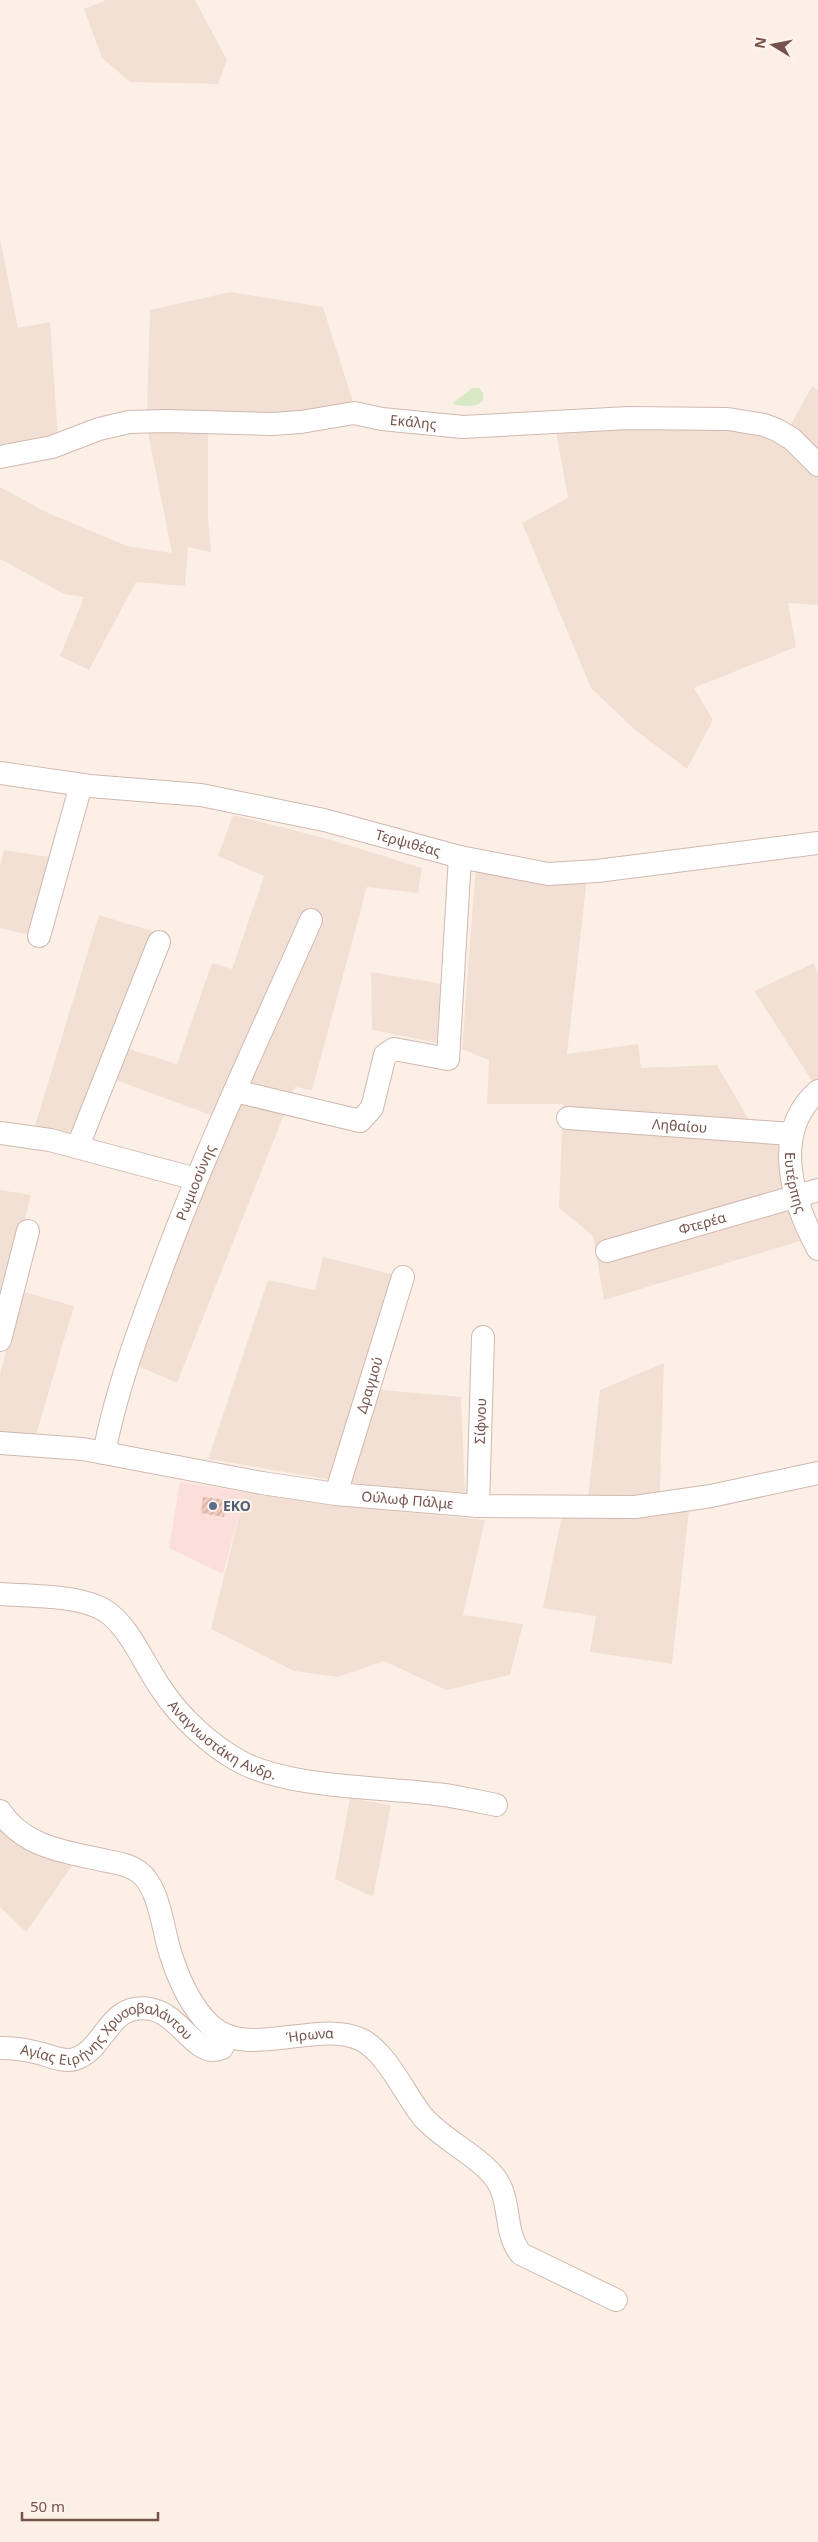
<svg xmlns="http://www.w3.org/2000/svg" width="818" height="2542" font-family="'Noto Sans',sans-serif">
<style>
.residential{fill:#f3e0d5}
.commercial{fill:#fcdfda}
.grass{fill:#dae9c5}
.building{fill:url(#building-hatch)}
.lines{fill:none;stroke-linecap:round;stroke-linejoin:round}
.minor-casing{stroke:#d0b8af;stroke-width:24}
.minor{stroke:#fff;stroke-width:22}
.service-dot{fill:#5c6f8a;stroke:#fff4ec;stroke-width:2}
.labels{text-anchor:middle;stroke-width:4;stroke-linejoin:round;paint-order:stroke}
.street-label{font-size:14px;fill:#75534b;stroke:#fff4ec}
.service-label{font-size:14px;font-weight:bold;fill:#4e5e75;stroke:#fff4ec;text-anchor:start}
</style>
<defs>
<pattern id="building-hatch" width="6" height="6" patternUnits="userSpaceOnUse" patternTransform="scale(1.25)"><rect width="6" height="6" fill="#f1cabe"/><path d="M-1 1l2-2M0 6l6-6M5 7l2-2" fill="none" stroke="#c8a79c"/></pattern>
</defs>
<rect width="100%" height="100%" fill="#fcf0e6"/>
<path class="residential" d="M106,0H195L227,60L218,84L130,82L102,58L84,9Z
M0,239L18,328L50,322L58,437L0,448Z
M230,292L323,307L353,402L287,414H187L147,410L150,310Z
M812,386L818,390V464L813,472L818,476V605L788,603L796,647L694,688L713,720L687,769L635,730L591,688L522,523L568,498L556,432L610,428L689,427L760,433L783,439Z
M147,428L208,430V518L211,552L188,547L185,586L136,582L89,670L60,656L84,597L64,594L0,559V487L46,512L127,546L172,553Z
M233,815L332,840L422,868L418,893L367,887L312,1090L295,1087L177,1383L131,1363L227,1121L102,1075L75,1138L34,1129L99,915L152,931L110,1043L177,1064L212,963L232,969L264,876L218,856Z
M4,850L56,858L35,936L0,928V867Z
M476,864L587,878L567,1054L638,1044L641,1068L717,1065L760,1139L783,1142L804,1240L604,1300L593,1236L559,1208L563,1104H487L489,1060L462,1049Z
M814,963L818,975V1081L814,1084L754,991Z
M371,972L443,984L437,1043L372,1030Z
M0,1190L31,1195L6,1293L0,1291Z
M323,1257L403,1277L372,1389L461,1397L465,1492L427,1491L344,1482L208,1459L268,1280L315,1290Z
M20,1291L74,1306L36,1435L0,1434V1375Z
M664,1363L659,1514L689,1510L672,1664L590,1652L596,1616L543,1608L562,1515L586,1516L600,1390Z
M245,1492L329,1505L485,1520L463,1615L523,1624L510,1675L446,1690L384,1661L338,1677L294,1671L211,1629Z
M350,1798L391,1805L373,1897L335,1879Z
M0,1829L20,1845L45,1858L72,1866L26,1932L0,1907Z"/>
<path class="commercial" d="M180,1482L245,1492L223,1574L169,1548Z"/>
<path class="grass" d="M472,388H479L483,393V400C476,409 463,406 452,404Z"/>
<path class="building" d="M203,1497L227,1500L224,1517L201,1513Z"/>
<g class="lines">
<defs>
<g id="minor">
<path id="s1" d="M0,457L52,447L99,429L129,422L166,421L272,424L301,422L354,413L382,419L463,427L628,418L728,419L764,425L777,430L792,439L818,465"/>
<path id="s2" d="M0,773L90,786L201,795L324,820L460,857L548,874L597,871L818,843"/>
<path d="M39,936L81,785"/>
<path d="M235,1091L360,1121L372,1108L385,1055L394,1049L448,1059L460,857"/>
<path id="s3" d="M818,1091C771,1132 792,1201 818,1249"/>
<path id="s4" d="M568,1118L792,1134"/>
<path d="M0,1133L50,1140L196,1179"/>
<path d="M78,1146L159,942"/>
<path id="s5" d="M607,1251L818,1190"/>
<path d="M0,1340L28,1231"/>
<path id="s6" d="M0,1443L83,1449L262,1483L336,1494L478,1506L635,1507L711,1496L818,1473"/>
<path id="s7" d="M104,1453C116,1392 137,1334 159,1276C203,1155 259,1038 311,920"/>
<path id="s8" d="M336,1494L403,1277"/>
<path id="s9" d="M478,1506L483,1337"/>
<path id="s10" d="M0,1594C29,1596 79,1595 104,1610C129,1625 145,1666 162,1690C180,1717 210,1745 239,1761C288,1788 380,1787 436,1794C456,1796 476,1801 496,1805"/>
<path id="s11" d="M0,1811C24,1848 67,1852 107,1861C118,1863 130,1865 139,1872C159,1886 163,1930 170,1952C178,1978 190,2006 210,2025C247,2061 319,2018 362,2040C388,2054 405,2095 423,2117C444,2141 477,2154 496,2179C512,2202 503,2232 521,2254L616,2300"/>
<path id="s12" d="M0,2048C11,2048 23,2049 34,2052C47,2054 62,2063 75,2059C106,2049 108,2002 150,2009C181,2014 196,2060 222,2048L228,2036"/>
</g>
</defs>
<use href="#minor" class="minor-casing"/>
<use href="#minor" class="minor"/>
</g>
<circle class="service-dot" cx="213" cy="1506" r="5"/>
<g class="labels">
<g class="street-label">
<text dy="5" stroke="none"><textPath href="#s1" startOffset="420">Εκάλης</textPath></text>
<text dy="5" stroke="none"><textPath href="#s2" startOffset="415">Τερψιθέας</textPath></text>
<text dy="5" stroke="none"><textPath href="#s4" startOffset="112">Ληθαίου</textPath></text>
<text dy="5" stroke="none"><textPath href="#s7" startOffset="286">Ρωμιοσύνης</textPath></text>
<text dy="5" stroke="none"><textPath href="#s3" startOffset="100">Ευτέρπης</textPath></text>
<text dy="5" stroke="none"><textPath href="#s5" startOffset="99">Φτερέα</textPath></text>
<text dy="5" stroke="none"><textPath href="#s8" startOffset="114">Δραγμού</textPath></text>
<text dy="5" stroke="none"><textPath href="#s9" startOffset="85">Σίφνου</textPath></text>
<text dy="5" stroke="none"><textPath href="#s6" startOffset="412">Ούλωφ Πάλμε</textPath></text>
<text dy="5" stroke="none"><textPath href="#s10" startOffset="286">Αναγνωστάκη Ανδρ.</textPath></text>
<text dy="5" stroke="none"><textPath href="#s11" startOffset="431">Ήρωνα</textPath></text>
<text dy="5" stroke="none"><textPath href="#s12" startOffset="121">Αγίας Ειρήνης Χρυσοβαλάντου</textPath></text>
</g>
<g class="service-label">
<text x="223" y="1511">EKO</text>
</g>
</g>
<g transform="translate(773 45) rotate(280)" stroke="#fff4ec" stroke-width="4" paint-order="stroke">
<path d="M0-4L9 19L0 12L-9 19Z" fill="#75534b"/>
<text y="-8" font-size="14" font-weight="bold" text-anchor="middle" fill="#75534b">N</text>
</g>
<path d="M22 2512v8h136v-8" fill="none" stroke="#75534b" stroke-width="2.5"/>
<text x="30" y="2512" font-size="15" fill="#75534b" stroke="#fff4ec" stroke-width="4" paint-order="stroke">50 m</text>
</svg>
